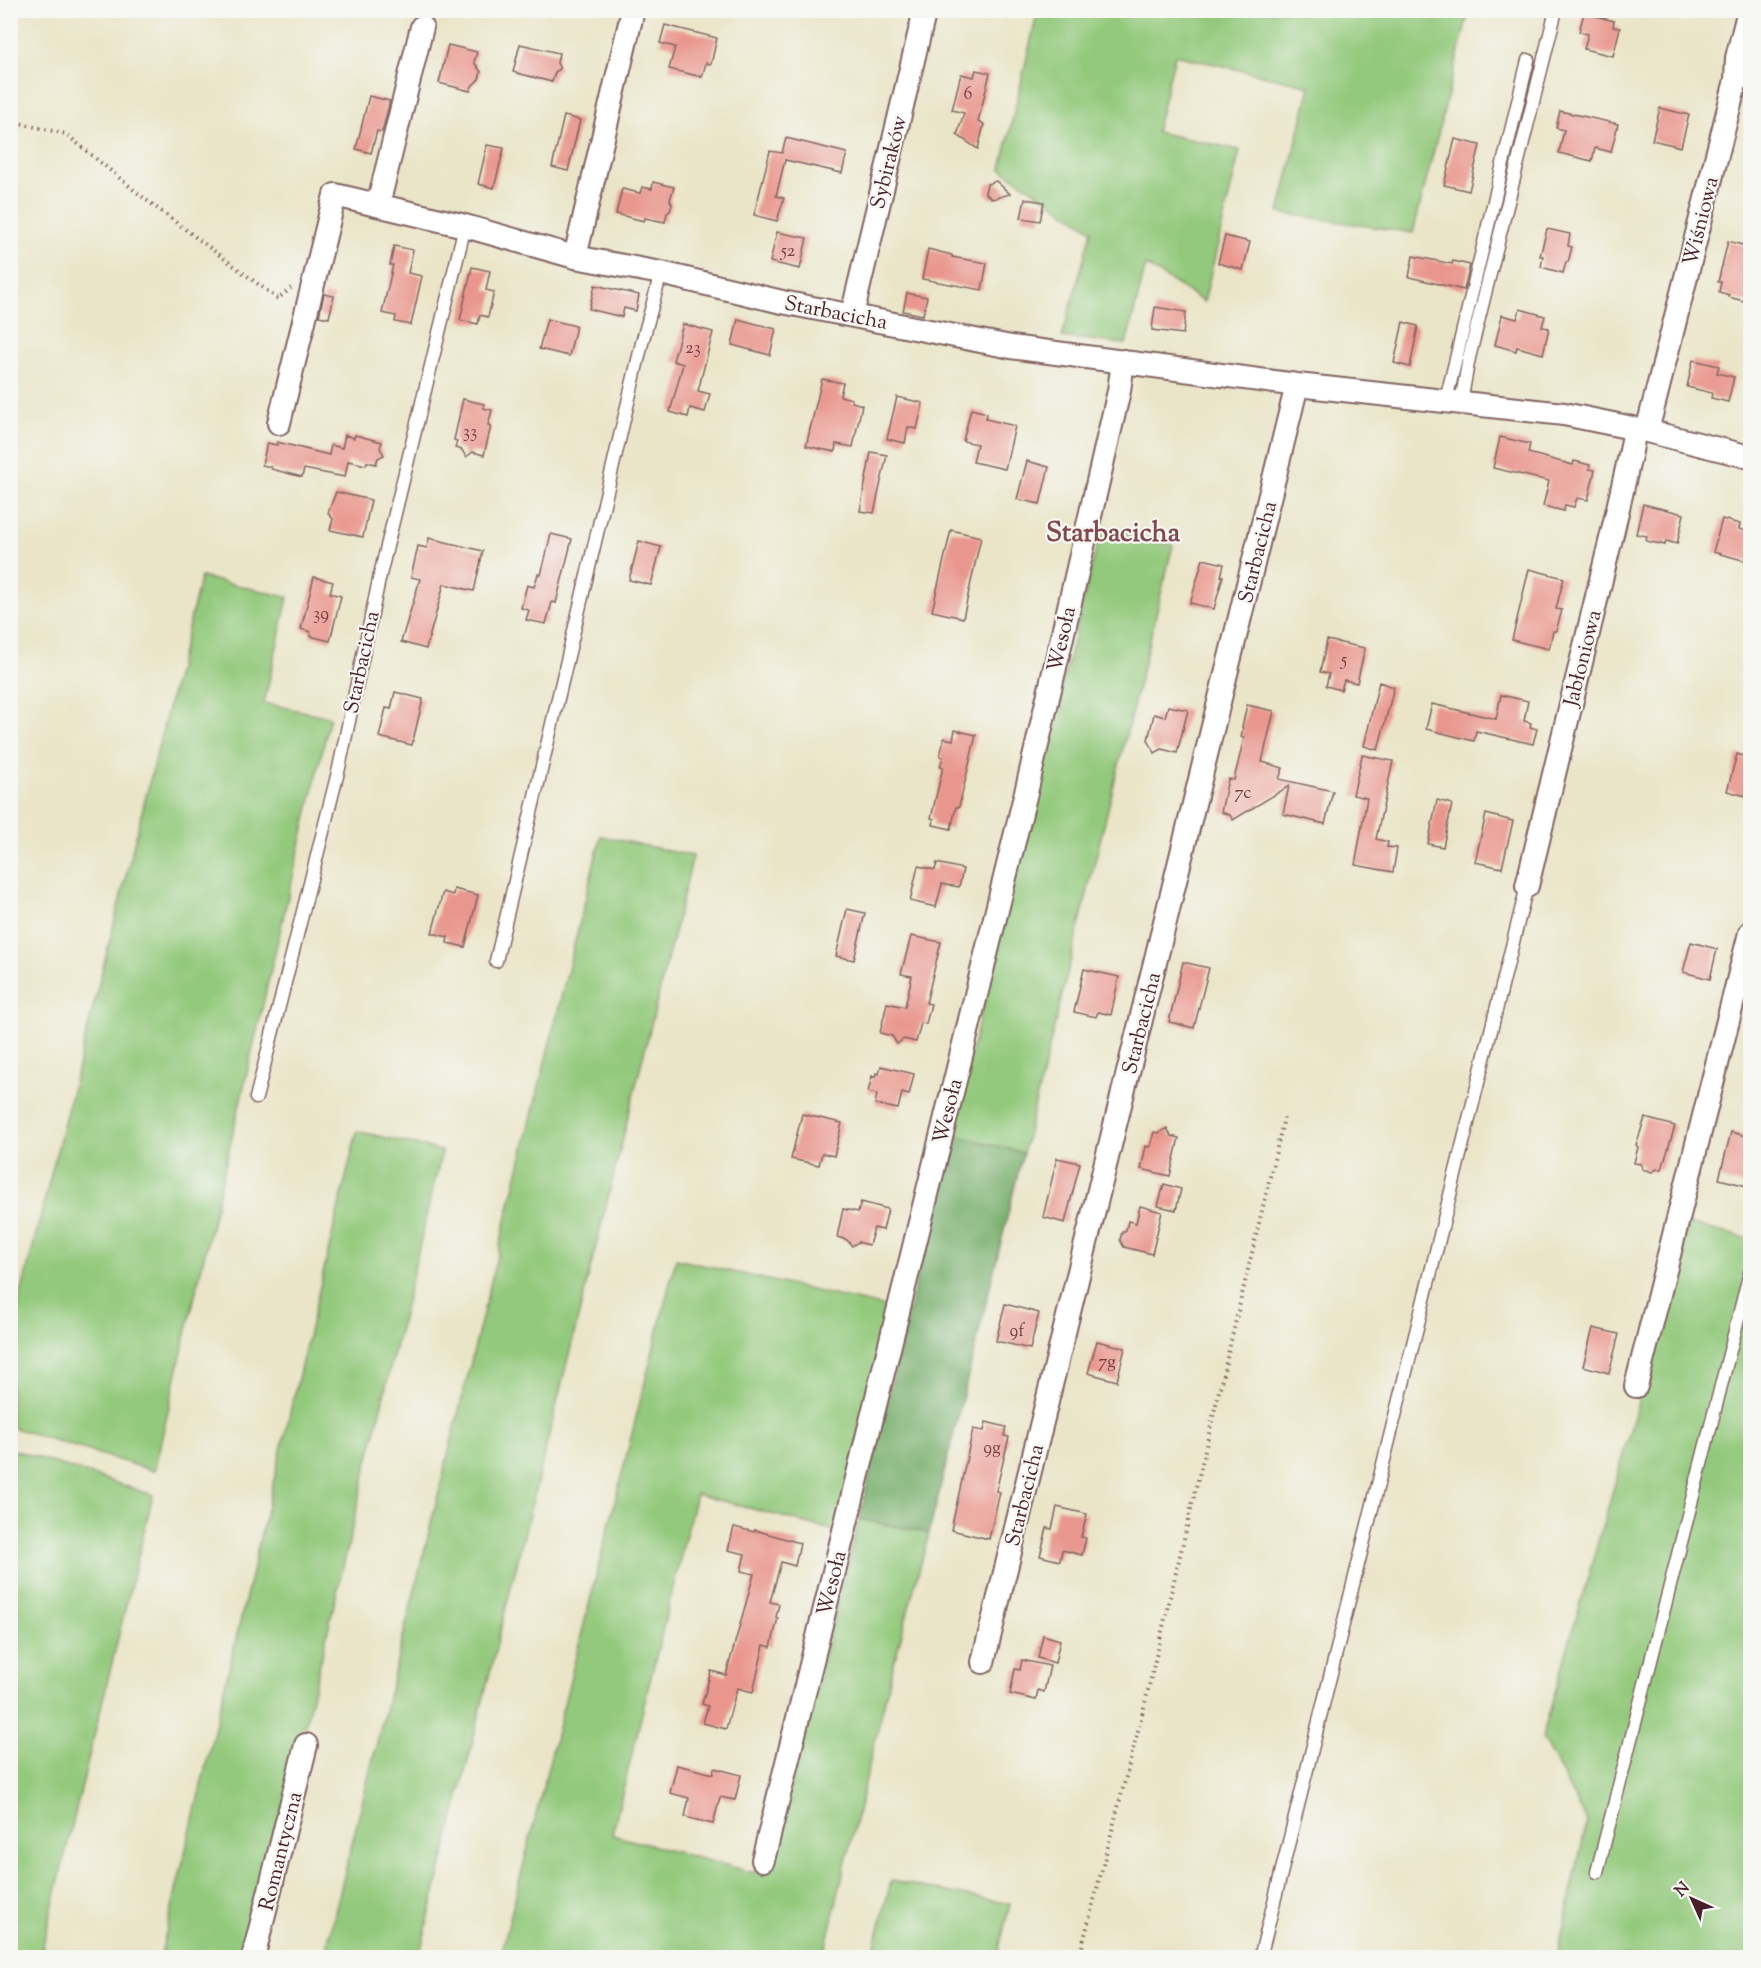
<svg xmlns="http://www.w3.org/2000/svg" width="1761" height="1968" font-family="'Sorts Mill Goudy',serif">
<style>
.green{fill:#93c97b;stroke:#6e7453;stroke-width:1.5}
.forest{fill:#76ad6b;stroke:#60664b;stroke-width:1.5}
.building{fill:#e9978e}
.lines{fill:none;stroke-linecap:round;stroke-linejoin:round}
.service-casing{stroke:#826462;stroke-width:15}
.minor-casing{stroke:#826462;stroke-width:26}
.path{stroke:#826462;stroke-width:4;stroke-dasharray:1.5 4.5;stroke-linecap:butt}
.service{stroke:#fff;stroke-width:12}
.minor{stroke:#fff;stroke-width:22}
.labels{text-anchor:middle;stroke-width:4.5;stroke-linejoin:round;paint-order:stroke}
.number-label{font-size:18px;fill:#723d44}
.street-label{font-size:21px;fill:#4a1f2b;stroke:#f6f6f2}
.district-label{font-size:27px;font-weight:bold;fill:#82494e;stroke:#f6f6f2}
</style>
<rect width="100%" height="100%" fill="#f6f6f2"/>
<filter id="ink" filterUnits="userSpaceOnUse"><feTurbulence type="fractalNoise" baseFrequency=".0167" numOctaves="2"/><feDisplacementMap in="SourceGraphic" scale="12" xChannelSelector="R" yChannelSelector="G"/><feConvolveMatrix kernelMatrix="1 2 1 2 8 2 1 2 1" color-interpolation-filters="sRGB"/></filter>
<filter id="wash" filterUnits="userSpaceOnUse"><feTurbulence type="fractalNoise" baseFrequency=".008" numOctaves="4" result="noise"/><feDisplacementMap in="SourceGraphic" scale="24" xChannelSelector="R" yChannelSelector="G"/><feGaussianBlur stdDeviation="1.35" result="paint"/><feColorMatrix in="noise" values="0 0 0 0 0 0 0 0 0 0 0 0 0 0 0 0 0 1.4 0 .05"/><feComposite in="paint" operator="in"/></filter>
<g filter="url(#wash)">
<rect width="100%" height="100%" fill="#eae5c8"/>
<path class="green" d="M1038,10L1469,11L1413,233L1279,213L1310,86L1175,55L1156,132L1240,150L1204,302L1146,265L1126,344L1062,337L1092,230L1001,169Z
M1101,529L1173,545L1023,1153L951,1134Z
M201,577L288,597L264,703L330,717L154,1471L11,1427V1334Z
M601,836L693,856L419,1957H324Z
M357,1131L442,1151L250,1957L160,1958Z
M1689,1224L1750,1239V1957H1557L1587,1821L1542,1738Z
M676,1259L890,1308L836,1531L696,1494L612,1835L747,1871L768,1874L859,1519L929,1533L892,1670L823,1957L500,1958Z
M11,1449L153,1495L40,1957H11Z
M891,1881L1010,1904L997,1957H872Z"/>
<path class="forest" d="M951,1134L1023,1153L929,1533L859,1519Z"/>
<g id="blocks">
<path class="building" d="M1584,13L1614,21L1613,27L1620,28L1613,56L1584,49L1588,34L1579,32Z
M665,25L717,38L711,64L706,63L702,77L669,69L675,47L660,43Z
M520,44L559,53L557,63L560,69L555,72L552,82L513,72Z
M448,45L477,52L474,62L481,72L479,79L472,86L470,91L439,83Z
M976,70L990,73L978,122L984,124L978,149L957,135L964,113L952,110L961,74L974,77Z
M369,96L390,101L382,132L377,131L371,153L356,149Z
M1660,108L1689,115L1681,147L1652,140Z
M1560,111L1618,124L1611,152L1595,148L1592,161L1559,153L1564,130L1556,128Z
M564,116L580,120L568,171L552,167Z
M786,138L847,153L842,173L785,160L776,196L784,198L777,221L754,215L770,151L782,153Z
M1455,139L1480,145L1469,191L1444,185Z
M487,145L504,148L494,188L478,184Z
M996,181L1010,194L992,199L985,193L987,184Z
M653,182L674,187L670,200L672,204L670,211L667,213L665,222L645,218L644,221L616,214L622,189L640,193L642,187L652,189Z
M1025,199L1044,202L1040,221L1021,218Z
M1547,229L1570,234L1568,246L1572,247L1568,262H1566L1563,273L1541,267L1543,256H1540Z
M777,232L807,238L800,269L770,262Z
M1225,236L1250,242L1243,270L1218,263Z
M1728,241L1750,247V290L1748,302L1728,297L1729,295L1719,292L1721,282H1718Z
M394,246L413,250L408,273L422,276L411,325L395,322L396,316L382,313L393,265H390Z
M928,249L952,255V257L987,263L982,290L922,279Z
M1413,256L1452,264L1453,261L1470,265L1464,290L1409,277Z
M472,267L490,271L486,290L494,292L488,317L480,315L478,324L460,320Z
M595,285L639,295L636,311L624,308L622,317L589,309Z
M907,293L927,297L923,315L903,311Z
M324,294L334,296L329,318L319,316Z
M1155,307L1186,312L1183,334L1152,330Z
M1520,309L1545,316L1542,327L1549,328L1543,354L1517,347L1516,351L1495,345L1502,315L1517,319Z
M547,319L576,326L569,356L539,349Z
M738,319L776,329L770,355L732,345Z
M1403,322L1418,326L1410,367L1394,363Z
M683,324L713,332L698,391L710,394L705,412L690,408L688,417L670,412L683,364L673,361Z
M1693,360L1719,366L1717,373L1734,377L1728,402L1711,398L1712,393L1687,387Z
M822,379L843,383L840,396L852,399V402L862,405L853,447L836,444L835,452L806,446Z
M897,397L923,403L917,429L908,427L905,443L887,439Z
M463,399L484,404L483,408L492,410L488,425L491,426L484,455L473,452L466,457L462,450L455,448L457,441L454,440Z
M971,409L987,413L986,419L1015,426L1005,469L973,462L977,444L963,441Z
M345,435L354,438L355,435L382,442L380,448L384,455L378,458L376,464L367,462L366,465L348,461L345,477L304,469L302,477L271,469V467L262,465L267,443L277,445V442L329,455L331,445L342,448Z
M1500,437L1530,444L1528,453L1573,465L1574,461L1590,465L1589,469L1595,470L1588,500L1577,498L1574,507L1565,505L1564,511L1543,506L1549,481L1493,468Z
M871,452L887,455L874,513L860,511Z
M1027,461L1049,467L1040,504L1017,499Z
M336,492L371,500L363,537L330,530L333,519L328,513Z
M1643,504L1684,514L1677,544L1666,541L1665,545L1646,541L1647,536L1636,534Z
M1722,519L1740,524L1739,529L1750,532V562L1713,552Z
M951,530L981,537L963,618L932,611Z
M551,534L572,539L556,603L552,602L546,624L526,620L529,610L521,608L527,585L534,587L538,574L541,575Z
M429,538L483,551L474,591L444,584L426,649L401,642L420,579L411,577L418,546L427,548Z
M639,541L661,547L651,585L629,580Z
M1203,559L1224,564L1221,576H1223L1214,609L1190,603Z
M1529,569L1564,578L1556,609L1562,610L1556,631H1553L1549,649L1512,640Z
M314,577L333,582L330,593L341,596L330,641L310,636L311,632L301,629Z
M1327,640L1365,648L1357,683L1344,680L1341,690L1326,686L1329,674L1320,672Z
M1379,682L1394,687L1378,750L1364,746Z
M395,692L423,699L412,745L379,737L386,708L391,709Z
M1501,695L1528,701L1524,721L1531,723L1530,727L1537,729L1533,744L1476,731L1474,741L1426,729L1432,704L1496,719Z
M1247,705L1274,711L1262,762L1283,768L1279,779L1333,791L1325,824L1283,814L1289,786L1233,820L1230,815L1221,812L1228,779L1234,780L1244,738L1241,737L1243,728L1242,727Z
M1168,706L1188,710L1177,753L1162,749L1155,753L1148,740L1154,714L1165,717Z
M955,730L976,735L959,807H956L951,829L933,825L934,819L931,818L943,767H940L943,757L940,756L944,738L953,740Z
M1737,754L1750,758V797L1727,791Z
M1362,755L1393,761L1376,839L1388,842L1387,847L1397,848L1393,872L1355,865L1367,798L1353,795Z
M1437,800L1452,804L1443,847L1428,844Z
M1486,814L1513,821L1502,868L1475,862Z
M937,863L963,869L959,887L942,884L936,907L910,901L918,866L935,870Z
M454,889L478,895L465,947L447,943L448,937L432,933L443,892L453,895Z
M847,909L865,913L854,960L836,956Z
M911,936L941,942L926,1003L931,1004L926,1024L921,1023L916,1042L904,1039L897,1044L892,1036L880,1033L887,1003L905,1007L912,976L901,974Z
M1691,942L1717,949L1710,979L1683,972Z
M1183,962L1209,968L1194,1028L1169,1022Z
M1084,969L1119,977L1111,1015L1098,1012L1096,1017L1074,1012Z
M881,1066L914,1074L909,1095L902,1093L898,1109L875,1104L877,1094L868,1092L872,1076L875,1077L876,1073L879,1074Z
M802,1114L842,1123L834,1156L822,1153L819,1165L791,1159Z
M1645,1118L1675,1126L1662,1169H1657L1652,1172L1642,1169L1641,1164L1634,1163L1638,1147L1636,1145Z
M1167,1128L1171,1136L1179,1138L1170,1176L1141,1169L1146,1146L1150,1147L1154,1132L1159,1133Z
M1731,1132L1750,1137V1174L1747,1186L1719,1179Z
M1057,1158L1080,1163L1065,1223L1043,1217Z
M1164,1184L1181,1189L1176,1210L1158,1206Z
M861,1202L888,1209L883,1230L874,1228L869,1245L858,1242L852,1246L847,1240L837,1237L843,1209L858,1212Z
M1140,1206L1162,1212L1152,1254L1124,1247L1120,1240L1122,1232L1126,1230L1128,1221L1136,1223Z
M1005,1304L1039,1313L1030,1349L996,1341Z
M1593,1328L1619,1334L1609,1373L1583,1366Z
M1097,1341L1125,1348L1117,1381L1088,1373Z
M986,1422L1006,1427L1004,1436L1009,1437L996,1491L1000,1492L989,1539L951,1530L973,1429L984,1431Z
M1057,1507L1087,1514L1081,1537L1086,1538L1082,1555L1062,1550L1060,1561L1040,1556L1047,1528L1052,1529Z
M734,1527L754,1532L755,1530L800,1543L795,1566L781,1562L770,1602L779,1604L776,1617L778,1618L771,1647L764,1645L753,1692L737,1688L726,1729L703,1723L708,1706L702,1704L711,1671L726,1675L754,1574L741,1571L745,1554L728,1550Z
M1043,1635L1060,1640L1055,1663L1038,1658Z
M1022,1660L1050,1666L1044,1692L1038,1690L1036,1700L1010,1694L1015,1669L1020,1670Z
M677,1765L713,1774L714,1768L741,1775L735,1800L720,1797L713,1824L685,1817L689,1798L670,1793Z"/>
</g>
</g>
<g filter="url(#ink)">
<use href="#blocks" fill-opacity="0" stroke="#826462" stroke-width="1.5"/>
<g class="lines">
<defs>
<path id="service" d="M1446,400L1528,60
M1461,402L1469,358L1556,10
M496,961L642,343L661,273
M256,1098L339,768L380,575L465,226
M1597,1872L1750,1272
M1260,1958L1527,886"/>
<path id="minor" d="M378,205L422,27
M575,257L633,10
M852,315L925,10
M279,423L335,195L465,226L575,257L661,273L782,302L1011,347L1297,385L1564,414L1647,431L1750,457
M1647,431L1736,80L1737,58L1749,10
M1527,886L1613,530L1631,451L1635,429
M1636,1386L1750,933
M983,1662L1297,385
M763,1860L1028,784L1119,391L1123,361
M253,1958L306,1745"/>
</defs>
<use href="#service" class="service-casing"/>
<use href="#minor" class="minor-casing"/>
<path class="path" d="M10,121L66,134L145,199L278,299L291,288
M1079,1958L1144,1707L1284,1118"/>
<use href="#service" class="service"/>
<use href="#minor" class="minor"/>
</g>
</g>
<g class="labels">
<g class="number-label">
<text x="968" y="99">6</text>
<text x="788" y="256">52</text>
<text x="693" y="353">23</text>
<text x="470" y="437">33</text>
<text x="321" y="619">39</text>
<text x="1344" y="665">5</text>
<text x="1243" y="798">7c</text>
<text x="1017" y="1336">9f</text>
<text x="1107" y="1367">7g</text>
<text x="992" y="1453">9g</text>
</g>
<g class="street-label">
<text transform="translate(888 162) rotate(-76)" y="7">Sybiraków</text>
<text transform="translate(1700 221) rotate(-76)" y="7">Wiśniowa</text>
<text transform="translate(836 312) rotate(11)" y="7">Starbacicha</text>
<text transform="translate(1257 552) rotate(-76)" y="7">Starbacicha</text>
<text transform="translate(1061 639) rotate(-77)" y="7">Wesoła</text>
<text transform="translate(1582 658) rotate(-76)" y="7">Jabłoniowa</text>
<text transform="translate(361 662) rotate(-78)" y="7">Starbacicha</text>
<text transform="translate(1141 1023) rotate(-76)" y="7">Starbacicha</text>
<text transform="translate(947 1111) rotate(-76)" y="7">Wesoła</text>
<text transform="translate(1024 1495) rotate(-76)" y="7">Starbacicha</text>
<text transform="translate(831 1583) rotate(-76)" y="7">Wesoła</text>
<text transform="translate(280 1851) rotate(-76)" y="7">Romantyczna</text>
</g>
<g class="district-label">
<text x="1113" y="541">Starbacicha</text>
</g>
</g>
<rect width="1761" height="1968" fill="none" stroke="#f6f6f2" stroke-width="36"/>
<g transform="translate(1692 1899) rotate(315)" stroke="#f6f6f2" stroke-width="4.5" paint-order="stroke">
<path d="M0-4.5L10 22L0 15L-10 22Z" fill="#4a1f2b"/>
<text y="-9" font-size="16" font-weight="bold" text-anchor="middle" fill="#4a1f2b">N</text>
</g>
</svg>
